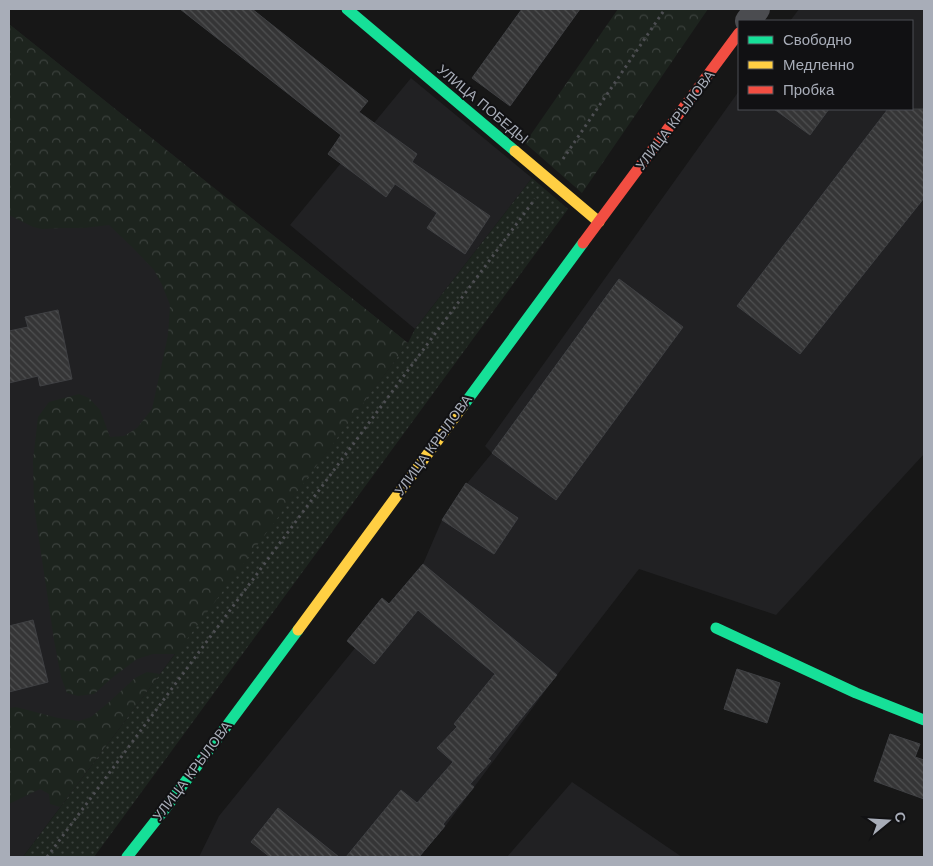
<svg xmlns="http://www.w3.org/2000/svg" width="933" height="866" font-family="'Work Sans',sans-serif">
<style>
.built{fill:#212123}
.grass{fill:url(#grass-dots)}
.forest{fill:url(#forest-crowns)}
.building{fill:url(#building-back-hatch);stroke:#3f4043}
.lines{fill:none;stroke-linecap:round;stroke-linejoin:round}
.path{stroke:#4d4e52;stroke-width:3;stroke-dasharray:2.5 4;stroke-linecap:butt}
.street{stroke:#4b4c50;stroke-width:26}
.fast{stroke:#16e098;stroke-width:11}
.slow{stroke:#ffcf43;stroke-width:11}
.jam{stroke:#f24e42;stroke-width:11}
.labels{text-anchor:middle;stroke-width:4;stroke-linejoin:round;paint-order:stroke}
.street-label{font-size:14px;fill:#a8adb8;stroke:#111113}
</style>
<defs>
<pattern id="grass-dots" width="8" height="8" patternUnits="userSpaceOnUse" patternTransform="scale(1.25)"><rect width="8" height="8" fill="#1d241e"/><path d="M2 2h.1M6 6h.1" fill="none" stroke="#3b413d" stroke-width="1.8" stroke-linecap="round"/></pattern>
<pattern id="forest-crowns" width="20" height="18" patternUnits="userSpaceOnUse" patternTransform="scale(1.25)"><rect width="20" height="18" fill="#1d241e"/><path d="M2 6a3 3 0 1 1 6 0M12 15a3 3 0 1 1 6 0" fill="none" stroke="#3b413d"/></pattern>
<pattern id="building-back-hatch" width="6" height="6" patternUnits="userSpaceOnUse" patternTransform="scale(1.25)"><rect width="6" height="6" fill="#353536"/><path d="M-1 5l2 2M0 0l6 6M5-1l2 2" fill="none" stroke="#4f5051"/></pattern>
</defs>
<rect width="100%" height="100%" fill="#171717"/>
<path class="built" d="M799,9H924V454L776,615L639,569L557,675L444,828L419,857H199L219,816L423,564L442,520L469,481L492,453L485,446L739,91V109H912V21H790Z
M9,24L408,343L23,857H9Z
M411,78L532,178L415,329L290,225Z
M572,782L682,857H507Z"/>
<path class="grass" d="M532,178L568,209L94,857H23L408,343L415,329Z"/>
<path class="forest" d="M618,9H708L582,193L525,143Z
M9,24L408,343L176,654H153L137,659L113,677L94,694L78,696L67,693L61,677L54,640L34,506L33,460L38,417L49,402L79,394L89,398L100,410L110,437L124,436L137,428L152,409L168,335L170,305L162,285L154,270L134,249L109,225L84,228H61L42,229L33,227L9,215Z
M147,672L160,674L60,807L50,804L49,794L40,789L9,804V708L16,707L58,718L79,721L91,717L108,703L135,678Z"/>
<path class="building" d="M180,9H252L368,101L359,112L417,154L412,162L490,216L465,254L427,228L437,213L395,184L386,197L328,154L341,135Z
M522,9H580L510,106L472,78Z
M774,109H829L810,135Z
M888,109H924V198L800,354L737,306Z
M619,279L683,327L556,500L492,453Z
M58,310L72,379L40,386L38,376L9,383V331L28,327L25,317Z
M466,483L518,518L494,554L442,520Z
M423,564L557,675L488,759L491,761L470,784L474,787L443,824L445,826L419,857H346L401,790L417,803L453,762L437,748L457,727L454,724L495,674L418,610L374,664L347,641L382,598L389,604Z
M33,620L48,682L9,692V626Z
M737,669L780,683L767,723L724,709Z
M890,734L920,744L915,757L924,760V799L874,781Z
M278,808L339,857H270L251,842Z"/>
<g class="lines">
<path class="path" d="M563,159L665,9
M47,857L535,199"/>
<path class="street" d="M748,21L757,9"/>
<path class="fast" d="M347,9L515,151
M463,406L583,243
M716,628L856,693L924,720
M127,857L168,805L298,630"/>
<path class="slow" d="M515,151L599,222
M298,630L463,406"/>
<path class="jam" d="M583,243L739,33"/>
</g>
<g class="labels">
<g class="street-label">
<text transform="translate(483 104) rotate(40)" y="5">УЛИЦА ПОБЕДЫ</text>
<text transform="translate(675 120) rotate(-53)" y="5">УЛИЦА КРЫЛОВА</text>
<text transform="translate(433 445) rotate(-54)" y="5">УЛИЦА КРЫЛОВА</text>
<text transform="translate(192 771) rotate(-53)" y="5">УЛИЦА КРЫЛОВА</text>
</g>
</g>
<rect width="933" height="866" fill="none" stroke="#a8adb8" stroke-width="20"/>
<rect x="738" y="20" width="175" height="90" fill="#111113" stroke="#4d4f55"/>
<rect x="748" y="36" width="25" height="8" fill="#16e098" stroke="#4d4f55"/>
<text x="783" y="45" font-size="15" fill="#a8adb8">Свободно</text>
<rect x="748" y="61" width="25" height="8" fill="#ffcf43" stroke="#4d4f55"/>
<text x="783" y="70" font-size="15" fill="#a8adb8">Медленно</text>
<rect x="748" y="86" width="25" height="8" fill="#f24e42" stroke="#4d4f55"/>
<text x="783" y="95" font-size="15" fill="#a8adb8">Пробка</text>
<g transform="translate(888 821) rotate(72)" stroke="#111113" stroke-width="4" paint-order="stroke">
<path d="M0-4L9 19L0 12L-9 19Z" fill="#a8adb8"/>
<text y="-8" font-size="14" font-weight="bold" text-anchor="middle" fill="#a8adb8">С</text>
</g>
</svg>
